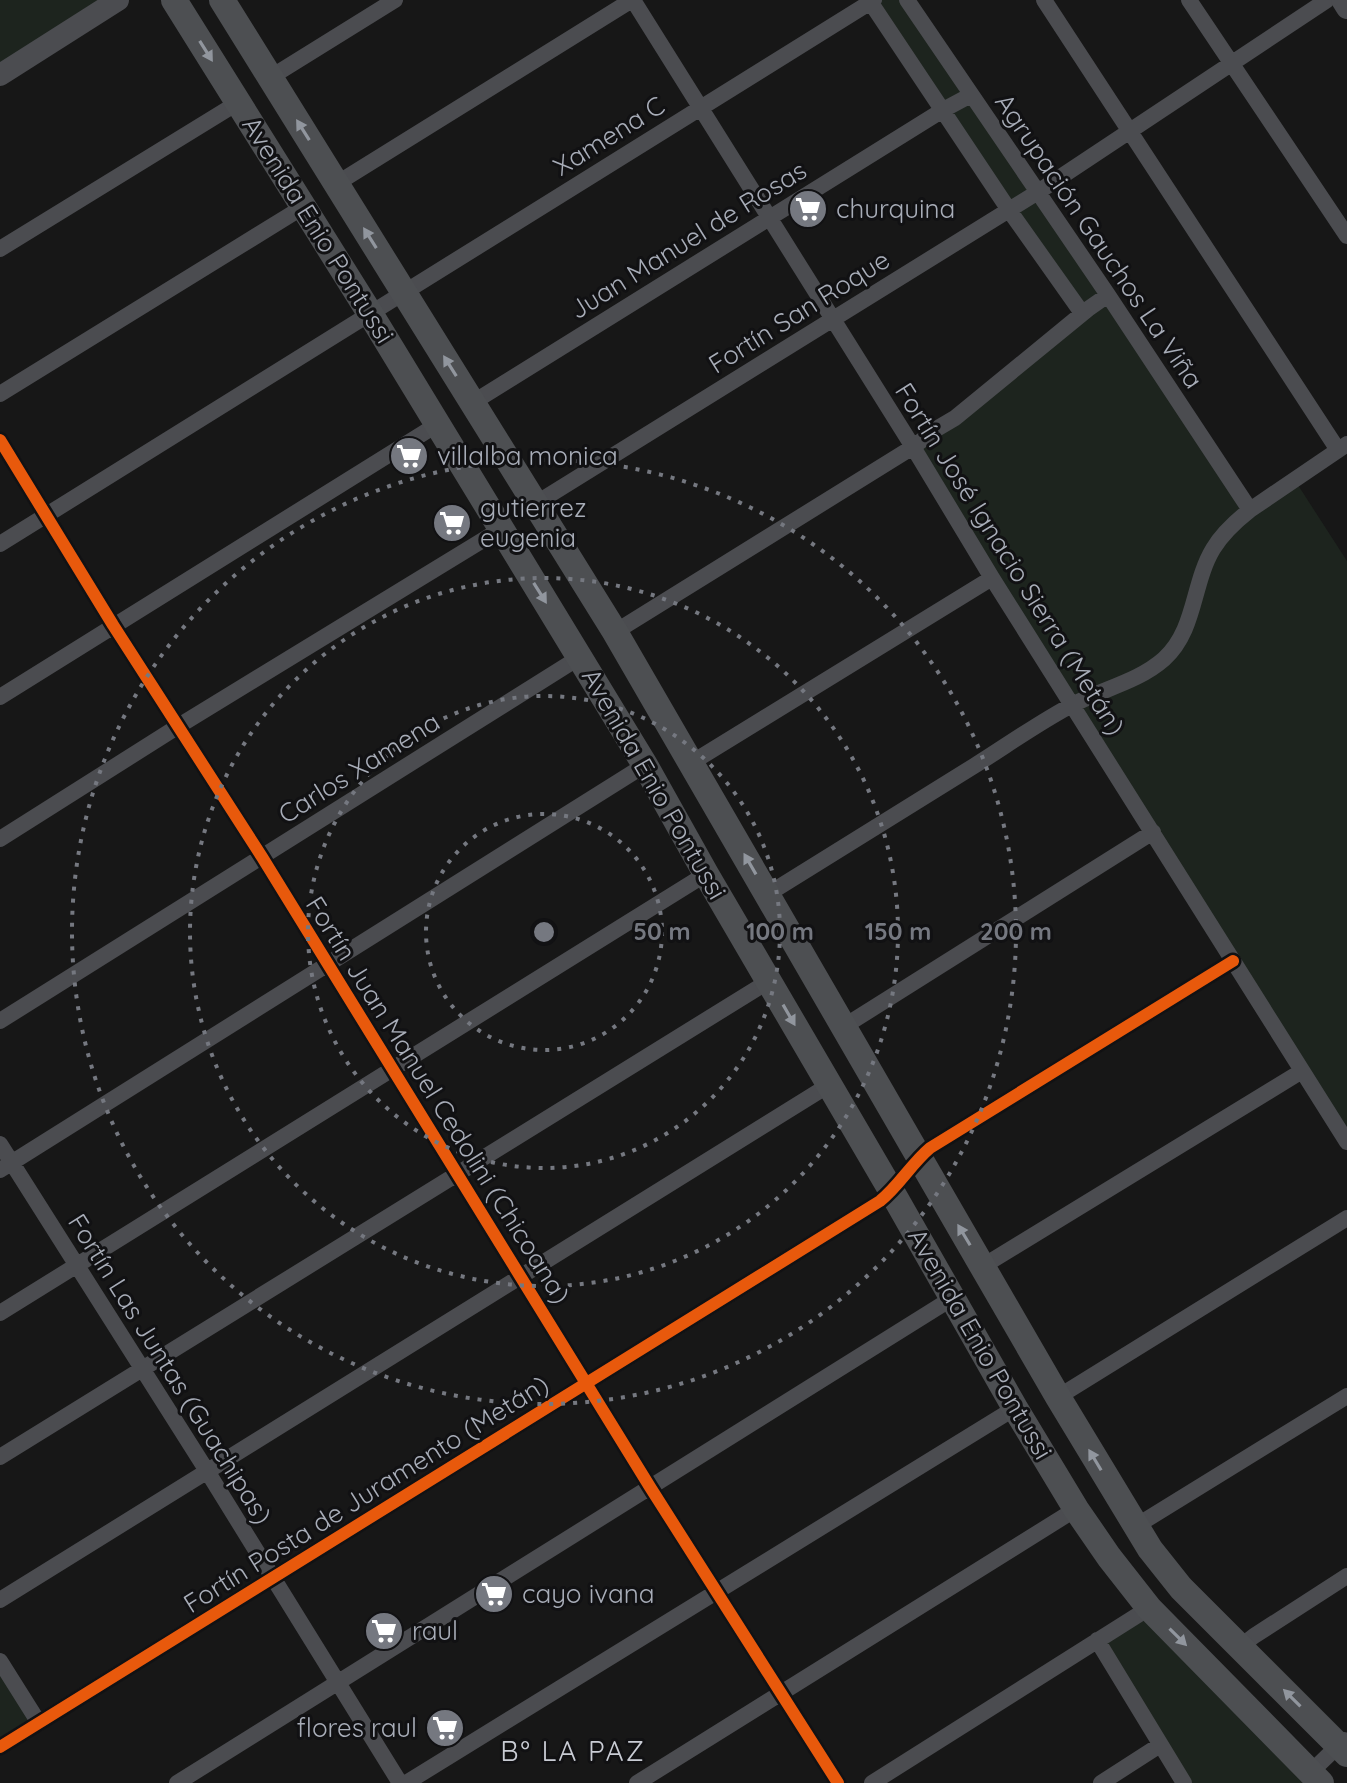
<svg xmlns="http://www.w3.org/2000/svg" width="1347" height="1783" font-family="Quicksand,sans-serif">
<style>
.green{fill:#1d241e}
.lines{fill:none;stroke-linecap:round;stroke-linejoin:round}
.minor{stroke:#4b4c50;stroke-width:16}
.tertiary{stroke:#4b4c50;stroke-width:22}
.primary{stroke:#4d4f52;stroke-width:26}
.cycleway-casing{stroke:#111113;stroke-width:17}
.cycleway{stroke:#e8590c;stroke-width:12}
.oneway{fill:#91969e}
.ring{fill:none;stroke:#757880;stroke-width:4;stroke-dasharray:4 8}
.labels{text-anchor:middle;stroke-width:6;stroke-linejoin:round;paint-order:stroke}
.street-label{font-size:26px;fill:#a8adb8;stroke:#111113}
.poi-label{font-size:26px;fill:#a8adb8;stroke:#111113;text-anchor:start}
.neighbourhood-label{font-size:28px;letter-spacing:2px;fill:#c9ccd4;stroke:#111113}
.centre{fill:#757880;stroke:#111113;stroke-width:4}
.ring-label{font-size:24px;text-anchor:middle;font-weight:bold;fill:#757880;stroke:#111113;stroke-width:6;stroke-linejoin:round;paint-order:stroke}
</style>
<rect width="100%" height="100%" fill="#171717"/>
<path class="green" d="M0,0H110L0,69Z
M870,0H906L1252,511L1296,482L1347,561V1136L917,447L1084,317Z
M1148,1612L1317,1783H1189L1101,1641Z
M0,1667L34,1721L0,1742Z"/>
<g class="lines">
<path class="minor" d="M633,0L913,447L992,578L1347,1142
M869,0L1009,210L1082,313
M907,0L1108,295L1250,510
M1044,0L1338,450
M1189,0L1347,236
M271,77L395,0
M336,184L632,0
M0,249L239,102
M0,394L303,207
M472,403L943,110L971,95
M0,440L113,625L262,857L650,1487L838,1783
M535,504L1038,192L1327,0
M0,544L874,0
M615,632L913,447L938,428L955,418L1088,309L1108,295
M0,697L438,424
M691,763L992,578
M0,839L177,727L501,529
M768,894C836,851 905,809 974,766C1006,746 1038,723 1072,705C1102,689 1138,682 1164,659C1196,630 1192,584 1213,549C1222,534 1236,521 1250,510L1347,444
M0,1021L580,657
M843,1027L1153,832
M0,1144L207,1471L400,1783
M0,1170L645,765
M983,1266L1302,1071
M0,1313L706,874
M1058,1397L1347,1218
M0,1457L769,981
M1136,1526L1347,1396
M0,1600L829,1085
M1097,1640L1184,1783
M1240,1647L1254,1636L1347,1576
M0,1661L39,1723
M0,1747L880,1201C899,1186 911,1164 930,1148L1233,961
M1311,1772L1344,1740
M177,1783L951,1299
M406,1783L1015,1408
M637,1783L1076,1509
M872,1783L1149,1608
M1101,1783L1160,1745"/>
<path class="tertiary" d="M1342,0L1347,8
M0,75L118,0"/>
<path class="primary" d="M174,0L371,315L645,765L706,874L892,1192L1015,1408L1076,1509L1109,1557L1149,1608L1321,1783
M222,0L615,632L1058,1397L1150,1549L1181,1588L1347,1754"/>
<defs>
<path id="cycleway" d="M0,440L113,625L262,857L650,1487L838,1783
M0,1747L880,1201C899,1186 911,1164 930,1148L1233,961"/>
</defs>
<use href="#cycleway" class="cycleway-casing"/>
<use href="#cycleway" class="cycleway"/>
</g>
<defs><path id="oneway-solid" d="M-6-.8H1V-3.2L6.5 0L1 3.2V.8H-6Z" transform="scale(2)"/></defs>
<g class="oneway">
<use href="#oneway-solid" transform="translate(206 51) rotate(58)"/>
<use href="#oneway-solid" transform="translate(303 130) rotate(-122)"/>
<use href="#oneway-solid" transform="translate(370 238) rotate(-122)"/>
<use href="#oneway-solid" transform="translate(450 366) rotate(-122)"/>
<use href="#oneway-solid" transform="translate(540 593) rotate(58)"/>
<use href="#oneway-solid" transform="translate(750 864) rotate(-120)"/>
<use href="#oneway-solid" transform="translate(789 1015) rotate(60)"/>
<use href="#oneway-solid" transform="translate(964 1235) rotate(-121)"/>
<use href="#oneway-solid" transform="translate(1095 1460) rotate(-121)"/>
<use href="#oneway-solid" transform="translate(1178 1637) rotate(45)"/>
<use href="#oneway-solid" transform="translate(1292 1698) rotate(-135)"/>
</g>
<g class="ring">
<circle cx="544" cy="932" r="118"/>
<circle cx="544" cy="932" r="236"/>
<circle cx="544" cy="932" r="354"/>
<circle cx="544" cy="932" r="472"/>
</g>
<defs>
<symbol id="supermarket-disc" viewBox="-11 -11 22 22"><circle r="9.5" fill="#757880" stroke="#111113"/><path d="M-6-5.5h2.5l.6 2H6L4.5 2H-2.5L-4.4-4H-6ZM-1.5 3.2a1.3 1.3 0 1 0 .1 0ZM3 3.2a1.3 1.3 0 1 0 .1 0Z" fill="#fff"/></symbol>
</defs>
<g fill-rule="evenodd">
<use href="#supermarket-disc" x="786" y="187" width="44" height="44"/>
<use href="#supermarket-disc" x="387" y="434" width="44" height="44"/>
<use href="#supermarket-disc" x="430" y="501" width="44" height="44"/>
<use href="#supermarket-disc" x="472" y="1572" width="44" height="44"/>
<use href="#supermarket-disc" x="362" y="1609" width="44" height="44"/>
<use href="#supermarket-disc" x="423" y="1706" width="44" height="44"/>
</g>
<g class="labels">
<g class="street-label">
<text transform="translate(609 136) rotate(-32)" y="9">Xamena C</text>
<text transform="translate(318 230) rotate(58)" y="9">Avenida Enio Pontussi</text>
<text transform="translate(688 240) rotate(-32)" y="9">Juan Manuel de Rosas</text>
<text transform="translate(1099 241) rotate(56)" y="9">Agrupación Gauchos La Viña</text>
<text transform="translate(799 312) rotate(-32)" y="9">Fortín San Roque</text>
<text transform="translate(1010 559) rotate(58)" y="9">Fortín José Ignacio Sierra (Metán)</text>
<text transform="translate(359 768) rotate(-32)" y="9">Carlos Xamena</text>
<text transform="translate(654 784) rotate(60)" y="9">Avenida Enio Pontussi</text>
<text transform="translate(438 1100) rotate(58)" y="9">Fortín Juan Manuel Cedolini (Chicoana)</text>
<text transform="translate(980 1344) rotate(60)" y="9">Avenida Enio Pontussi</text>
<text transform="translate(170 1369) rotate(58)" y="9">Fortín Las Juntas (Guachipas)</text>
<text transform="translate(366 1494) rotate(-32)" y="9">Fortín Posta de Juramento (Metán)</text>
</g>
<g class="poi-label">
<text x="836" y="218">churquina</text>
<text x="437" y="465">villalba monica</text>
<text x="480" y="517">gutierrez<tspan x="480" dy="30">eugenia</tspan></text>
<text x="522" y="1603">cayo ivana</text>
<text x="412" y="1640">raul</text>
<text x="417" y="1737" text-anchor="end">flores raul</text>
</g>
<g class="neighbourhood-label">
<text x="573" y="1761">B° LA PAZ</text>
</g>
</g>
<circle cx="544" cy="932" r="12" class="centre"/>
<g class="ring-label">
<text x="662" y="940">50 m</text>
<text x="780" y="940">100 m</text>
<text x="898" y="940">150 m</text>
<text x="1016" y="940">200 m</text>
</g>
</svg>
